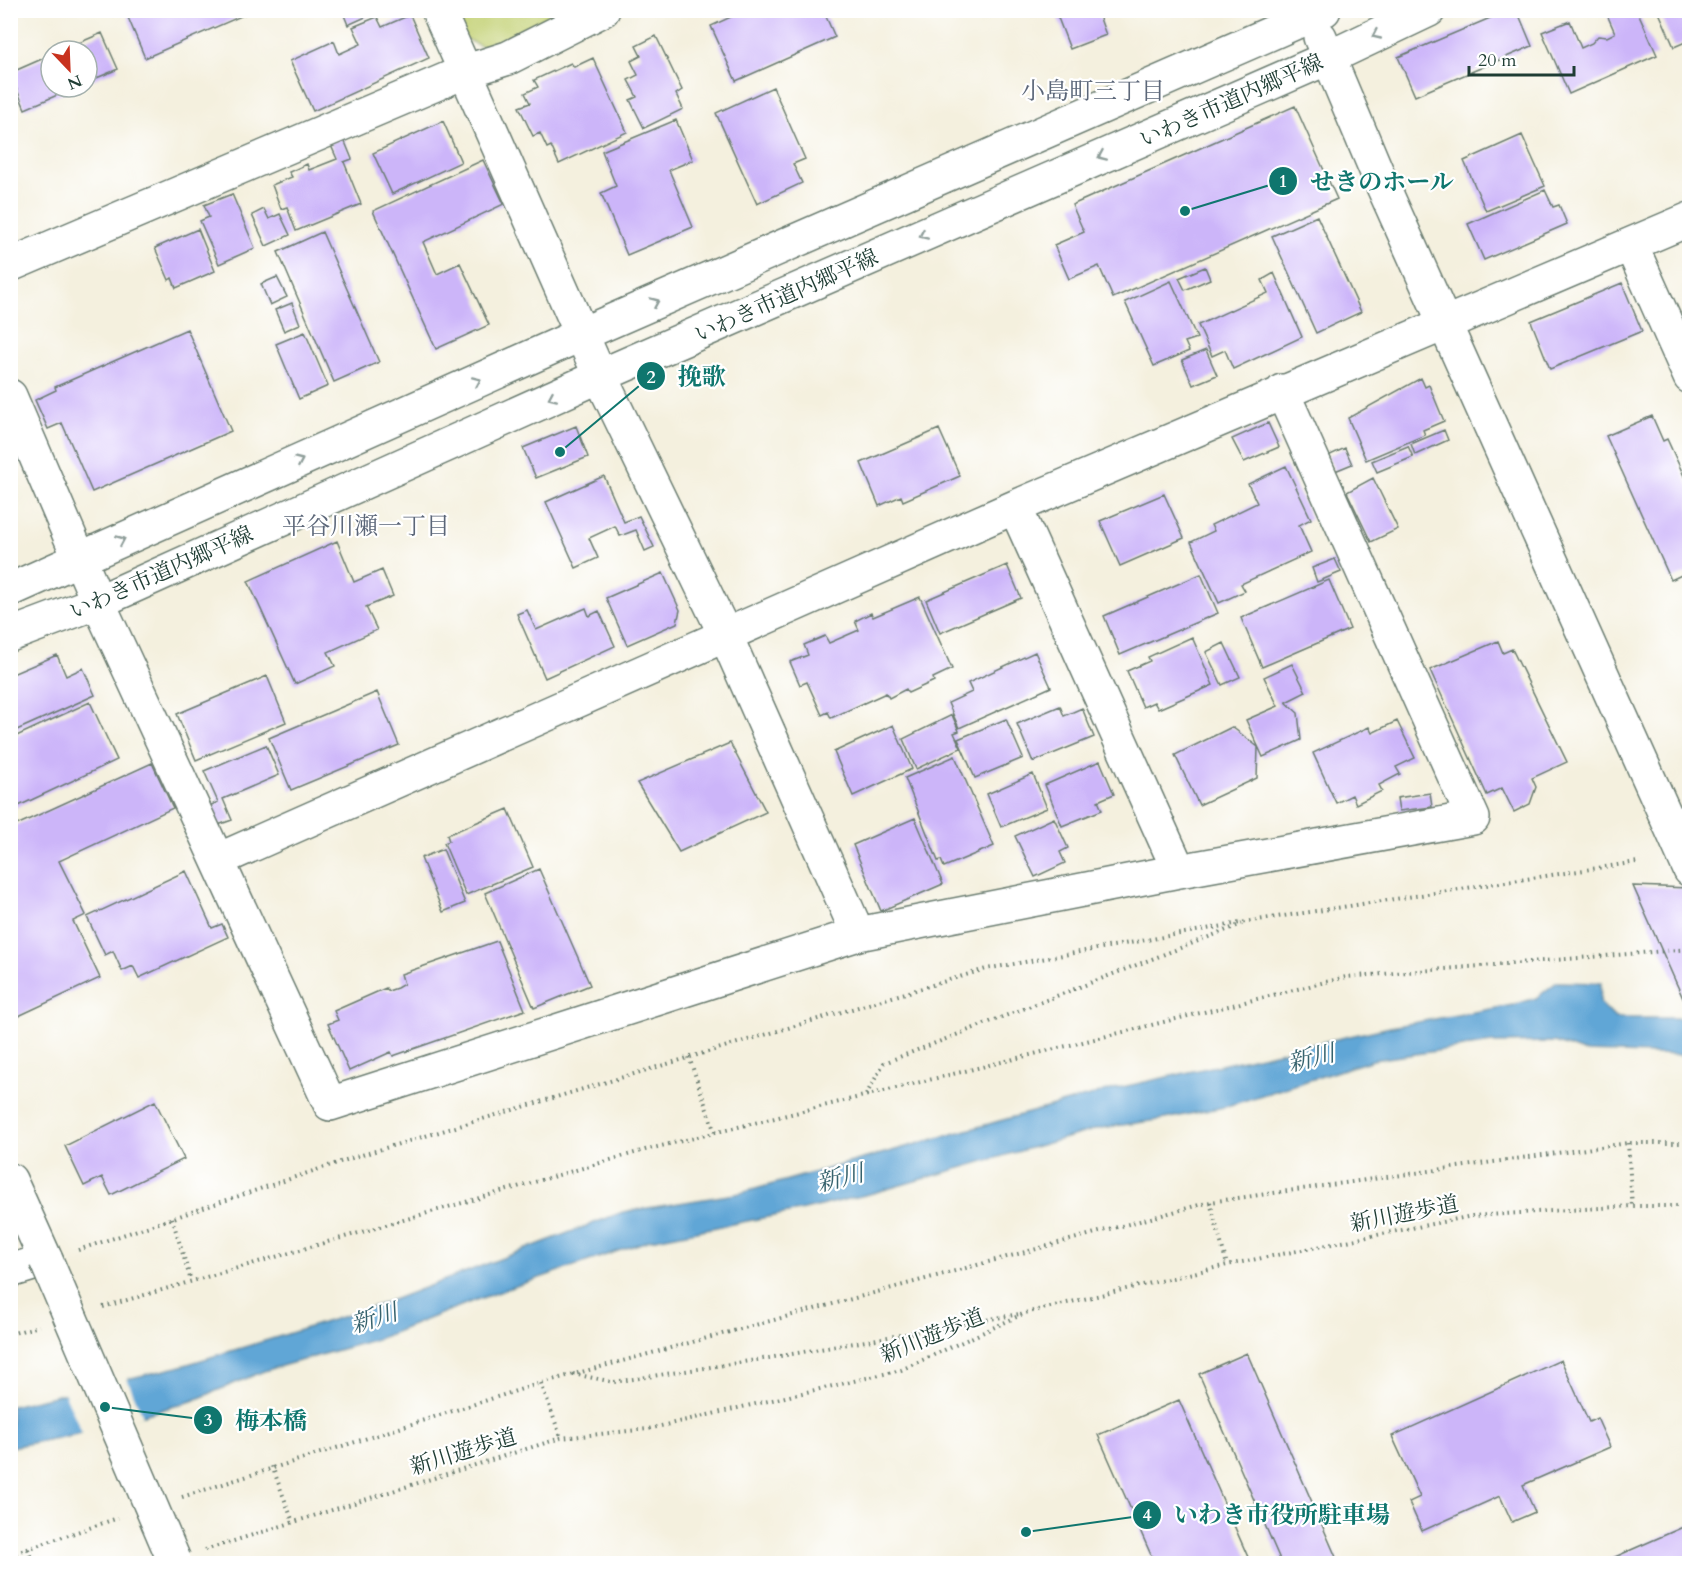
<svg xmlns="http://www.w3.org/2000/svg" width="1700" height="1574" font-family="Cardo,'Noto Serif JP',serif">
<style>
.green{fill:#c2d072;stroke:#708653;stroke-width:1.5}
.water{fill:#60a6d6;stroke:#407285;stroke-width:1.5}
.pier{fill:#f4f0de}
.building{fill:#ccb5f9}
.lines{fill:none;stroke-linecap:round;stroke-linejoin:round}
.minor-casing{stroke:#6a7c70;stroke-width:36}
.path{stroke:#6a7c70;stroke-width:4;stroke-dasharray:1.5 4.5;stroke-linecap:butt}
.minor{stroke:#fff;stroke-width:33}
.minor-bridge-casing{stroke:#6a7c70;stroke-width:36;stroke-linecap:butt}
.minor-bridge{stroke:#fff;stroke-width:33}
.oneway{stroke:#8f9e9a}
.labels{text-anchor:middle;stroke-width:4.5;stroke-linejoin:round;paint-order:stroke}
.street-label{font-size:22px;fill:#1f3d34;stroke:#fff}
.neighbourhood-label{font-size:24px;fill:#5c6779;stroke:#fff}
.water-label{font-size:24px;font-style:italic;fill:#36626d;stroke:#fff}
.leader{fill:none;stroke:#0f766e;stroke-width:2}
.callout-dot{fill:#0f766e;stroke:#fff;stroke-width:2}
.mark-label{font-size:18px;text-anchor:middle;font-weight:bold;fill:#fff}
.callout-label{font-size:24px;text-anchor:middle;font-weight:bold;fill:#0f766e;stroke:#fff;stroke-width:4.5;stroke-linejoin:round;paint-order:stroke}
</style>
<rect width="100%" height="100%" fill="#fff"/>
<filter id="ink" filterUnits="userSpaceOnUse"><feTurbulence type="fractalNoise" baseFrequency=".0167" numOctaves="2"/><feDisplacementMap in="SourceGraphic" scale="12" xChannelSelector="R" yChannelSelector="G"/><feConvolveMatrix kernelMatrix="1 2 1 2 8 2 1 2 1" color-interpolation-filters="sRGB"/></filter>
<filter id="wash" filterUnits="userSpaceOnUse"><feTurbulence type="fractalNoise" baseFrequency=".008" numOctaves="4" result="noise"/><feDisplacementMap in="SourceGraphic" scale="24" xChannelSelector="R" yChannelSelector="G"/><feGaussianBlur stdDeviation="1.35" result="paint"/><feColorMatrix in="noise" values="0 0 0 0 0 0 0 0 0 0 0 0 0 0 0 0 0 1.4 0 .05"/><feComposite in="paint" operator="in"/></filter>
<g filter="url(#wash)">
<rect width="100%" height="100%" fill="#f4f0de"/>
<path class="green" d="M438,11H603L508,58L447,31Z"/>
<path class="water" d="M1557,982L1601,983L1600,1003L1615,1018H1689V1055L1583,1052L1555,1042L1492,1043L1373,1060L1224,1107L1165,1119L1101,1128L873,1193L804,1210L650,1240L473,1301L380,1338L264,1371L192,1401L77,1434L11,1447V1406L178,1367L281,1336L382,1304L623,1212L741,1193L1118,1088L1390,1027L1513,1005L1536,998Z"/>
<path class="pier" d="M126,1376L143,1416L83,1435L63,1390Z"/>
<g id="blocks">
<path class="building" d="M138,10H244L246,14L145,58L127,15Z
M342,10H381L348,25Z
M746,10H823L835,37L736,81L711,26Z
M1055,10H1097L1106,35L1070,49Z
M1509,10H1517L1532,46L1415,96L1398,57Z
M1605,10H1637L1657,55L1569,94L1542,32L1570,21L1581,48L1592,43L1598,36L1607,37L1615,33Z
M1658,10H1690V40L1674,47Z
M410,15L429,58L313,111L290,61L334,41L339,54L361,44L353,27L377,17L382,27Z
M102,33L118,69L87,82V51H60Z
M656,36L682,90L676,94L683,109L644,128L630,100L637,97L628,80L638,75L631,61L641,56L636,46Z
M51,55V87H76L25,109L10,73Z
M593,58L627,132L559,164L551,146L547,148L540,133L533,136L519,107L530,103L525,93L538,87L534,80L571,63L574,67Z
M773,87L805,159L793,164L802,183L757,204L716,113Z
M1295,106L1337,199L1113,298L1099,266L1069,279L1054,245L1084,232L1072,205Z
M676,120L693,160L669,170L693,227L627,255L601,193L616,186L602,151Z
M443,121L461,162L392,194L373,153Z
M1522,135L1545,186L1486,211L1464,161Z
M343,137L352,159L344,162L361,204L296,231L287,207L281,209L272,185L292,177L289,172L307,164L309,170L337,159L330,143Z
M483,160L504,204L423,242L437,274L460,263L489,325L436,349L373,211Z
M1545,190L1553,207L1559,205L1567,224L1484,260L1468,224Z
M232,194L255,248L219,264L200,221L209,217L204,205Z
M264,209L269,219L280,214L290,235L266,246L252,215Z
M1317,216L1361,312L1316,333L1272,236Z
M198,229L215,271L176,288L172,278L169,280L155,248Z
M322,232L379,362L334,382L278,252Z
M1205,267L1210,279L1185,290L1179,278Z
M1274,273L1302,337L1233,369L1225,350L1212,356L1198,325L1268,293L1262,280Z
M277,277L287,297L270,305L261,284Z
M1171,281L1197,338L1185,342L1189,351L1154,366L1125,302Z
M1622,283L1642,331L1550,369L1531,321Z
M292,303L300,324L284,331L275,310Z
M187,329L231,431L92,492L62,423L48,429L35,400L56,390L55,387Z
M305,332L328,386L299,399L276,344Z
M1206,350L1217,375L1193,385L1182,360Z
M1421,378L1425,387L1429,385L1444,421L1423,430L1425,435L1366,460L1348,418Z
M1652,416L1663,441L1667,439L1690,489V571L1671,580L1606,436Z
M1268,423L1279,447L1244,462L1232,439Z
M576,426L588,457L536,478L523,448Z
M939,429L960,476L903,501L901,496L879,506L861,463Z
M1444,430L1448,440L1415,455L1411,444Z
M1408,446L1413,457L1377,472L1372,461Z
M1345,448L1352,464L1335,471L1328,456Z
M1286,466L1311,519L1299,525L1311,552L1241,584L1245,591L1219,603L1191,542L1214,531L1211,525L1257,503L1248,484Z
M604,476L624,522L639,516L654,547L645,551L636,530L620,536L615,526L589,538L598,558L576,568L546,502Z
M1373,478L1398,529L1371,542L1347,492Z
M1164,494L1184,538L1120,566L1100,521Z
M337,541L354,582L382,570L393,596L366,607L377,630L328,652L335,666L295,684L248,581Z
M1335,559L1341,572L1317,582L1312,568Z
M1007,565L1021,598L940,633L926,600Z
M663,573L680,610L677,623L627,645L606,598Z
M1201,574L1218,613L1120,655L1104,616Z
M1329,580L1350,629L1262,667L1241,618Z
M920,597L952,669L933,678L934,681L908,693L906,689L889,698L886,693L831,718L828,712L822,715L807,682L800,685L790,662L808,655L804,645L825,636L829,643L859,630L855,621L871,613L873,617Z
M586,608L589,616L599,611L615,646L545,678L517,614L527,610L536,630Z
M1192,637L1213,685L1158,709L1154,702L1143,707L1127,671L1150,661L1148,657Z
M1498,641L1503,653L1512,649L1567,762L1532,778L1536,787L1530,804L1514,812L1502,788L1487,795L1430,670Z
M1224,643L1240,677L1222,685L1206,652Z
M1035,652L1051,687L959,728L948,703L972,692L968,683Z
M57,655L66,676L83,668L95,695L10,733V675Z
M1292,664L1306,692L1286,702L1298,713L1301,740L1263,757L1246,720L1278,706L1264,677Z
M267,676L286,722L196,760L177,714Z
M377,692L399,745L291,790L269,738Z
M90,702L117,760L10,810V739Z
M1060,706L1064,716L1082,708L1094,737L1033,762L1017,724Z
M952,715L959,731L954,733L961,748L916,769L903,739Z
M1006,719L1023,758L975,778L958,739Z
M1397,721L1415,758L1396,767L1400,774L1379,785L1382,791L1356,804L1352,795L1336,803L1313,753L1369,727L1372,733Z
M893,725L912,769L853,796L834,752Z
M1232,727L1258,747L1257,778L1199,805L1175,755Z
M730,743L766,812L679,852L637,783Z
M266,745L279,775L223,799L232,820L218,825L209,806L218,802L204,771Z
M955,756L994,846L944,867L941,860L938,861L905,778Z
M1100,761L1114,794L1098,801L1102,810L1062,826L1045,785Z
M152,763L173,808L59,861L86,915L73,921L100,978L10,1020V828Z
M1033,774L1047,808L1001,827L987,794Z
M1430,793L1432,807L1399,811L1397,798Z
M508,809L533,867L466,895L444,843L449,841L447,835Z
M915,818L943,884L881,911L853,845Z
M1054,818L1068,848L1060,852L1065,863L1035,877L1015,836Z
M443,849L465,903L443,912L421,858Z
M539,869L590,985L534,1008L485,893Z
M186,871L212,928L222,924L228,937L139,978L133,966L122,971L113,951L105,955L87,917Z
M1633,886L1690,888V1014Z
M497,941L525,1010L393,1056L391,1052L349,1071L328,1024L338,1020L334,1011L386,988L388,991L397,988L404,984L401,974Z
M155,1101L184,1159L111,1195L102,1177L84,1186L65,1146Z
M1247,1353L1339,1564H1282L1199,1374Z
M1561,1360L1589,1422L1597,1418L1610,1447L1523,1485L1535,1512L1512,1522L1500,1496L1422,1531L1409,1502L1420,1497L1392,1436Z
M1179,1400L1251,1564H1155L1098,1435Z
M1690,1524V1564H1599Z"/>
</g>
</g>
<g filter="url(#ink)">
<use href="#blocks" fill-opacity="0" stroke="#6a7c70" stroke-width="1.5"/>
<g class="lines">
<defs>
<path id="minor" d="M438,10L600,376L725,634L858,934
M1320,37L1381,182L1690,870
M1631,245L1690,377
M10,265L464,72L508,58L603,10
M10,396L98,602L330,1104L858,934L1179,871L1473,818L1282,391
M1015,507L1179,871
M10,590L582,334L1324,10
M10,635L98,602L600,376L1328,58L1429,10
M218,860L1015,507L1690,219
M10,1180L46,1260L10,1271"/>
</defs>
<use href="#minor" class="minor-casing"/>
<path class="path" d="M689,1057L715,1133
M866,1095L884,1063L1242,924
M1628,1143L1632,1206
M1210,1202L1227,1265
M172,1218L191,1281
M78,1250L355,1157L986,969L1251,921L1637,862
M103,1307L645,1150L1346,977L1690,949
M10,1334L39,1326
M573,1374L614,1382L769,1358L1019,1314
M541,1383L561,1438
M272,1466L293,1522
M182,1497L541,1383L1210,1202L1628,1143H1690
M28,1549L33,1564
M205,1550L561,1438L648,1429L901,1370L1025,1313L1227,1265L1472,1216L1632,1206H1690
M10,1555L118,1518"/>
<use href="#minor" class="minor"/>
<defs>
<path id="minor-bridge" d="M46,1260L174,1560"/>
</defs>
<use href="#minor-bridge" class="minor-bridge-casing"/>
<use href="#minor-bridge" class="minor-bridge"/>
</g>
<defs><path id="oneway-chevron" d="M-2-3.5L2.5 0L-2 3.5" fill="none" stroke-width="1.6" stroke-linecap="round" stroke-linejoin="round" transform="scale(1.5)"/></defs>
<g class="oneway">
<use href="#oneway-chevron" transform="translate(1376 35) rotate(155)"/>
<use href="#oneway-chevron" transform="translate(1102 156) rotate(156)"/>
<use href="#oneway-chevron" transform="translate(923 235) rotate(156)"/>
<use href="#oneway-chevron" transform="translate(655 302) rotate(-24)"/>
<use href="#oneway-chevron" transform="translate(477 381) rotate(-24)"/>
<use href="#oneway-chevron" transform="translate(552 397) rotate(156)"/>
<use href="#oneway-chevron" transform="translate(299 461) rotate(-24)"/>
<use href="#oneway-chevron" transform="translate(121 540) rotate(-24)"/>
</g>
</g>
<g class="labels">
<g class="street-label">
<text transform="translate(1231 100) rotate(-24)" y="8">いわき市道内郷平線</text>
<text transform="translate(786 295) rotate(-24)" y="8">いわき市道内郷平線</text>
<text transform="translate(161 572) rotate(-24)" y="8">いわき市道内郷平線</text>
<text transform="translate(1404 1213) rotate(-11)" y="8">新川遊歩道</text>
<text transform="translate(932 1335) rotate(-22)" y="8">新川遊歩道</text>
<text transform="translate(463 1451) rotate(-17)" y="8">新川遊歩道</text>
</g>
<g class="neighbourhood-label">
<text x="1093" y="99">小島町三丁目</text>
<text x="366" y="534">平谷川瀬一丁目</text>
</g>
<g class="water-label">
<text transform="translate(1311 1058) rotate(-14)" y="8">新川</text>
<text transform="translate(840 1178) rotate(-14)" y="8">新川</text>
<text transform="translate(374 1318) rotate(-17)" y="8">新川</text>
</g>
</g>
<path class="leader" d="M1185 211L1283 181M560 452L651 376M105 1407L208 1420M1026 1532L1147 1515"/>
<g class="callout-dot">
<circle cx="1185" cy="211" r="6"/>
<circle cx="560" cy="452" r="6"/>
<circle cx="105" cy="1407" r="6"/>
<circle cx="1026" cy="1532" r="6"/>
<circle cx="1283" cy="181" r="15"/>
<circle cx="651" cy="376" r="15"/>
<circle cx="208" cy="1420" r="15"/>
<circle cx="1147" cy="1515" r="15"/>
</g>
<g class="mark-label">
<text x="1283" y="187">1</text>
<text x="651" y="383">2</text>
<text x="208" y="1426">3</text>
<text x="1147" y="1521">4</text>
</g>
<g class="callout-label">
<text x="1382" y="190">せきのホール</text>
<text x="702" y="385">挽歌</text>
<text x="271" y="1429">梅本橋</text>
<text x="1282" y="1523">いわき市役所駐車場</text>
</g>
<rect width="1700" height="1574" fill="none" stroke="#fff" stroke-width="36"/>
<g transform="translate(69 69) rotate(157)"><circle r="28" fill="#ffffff" stroke="#a5b1ae" stroke-width="1.5"/>
<path d="M0-4.5L10 22L0 15L-10 22Z" fill="#c8321e"/>
<text y="-9" font-size="16" font-weight="bold" text-anchor="middle" fill="#1f3d34">N</text>
</g>
<path d="M1469 66v9h105v-9" fill="none" stroke="#1f3d34" stroke-width="3"/>
<text x="1478" y="66" font-size="18" fill="#1f3d34" stroke="#ffffff" stroke-width="4.5" paint-order="stroke">20 m</text>
</svg>
